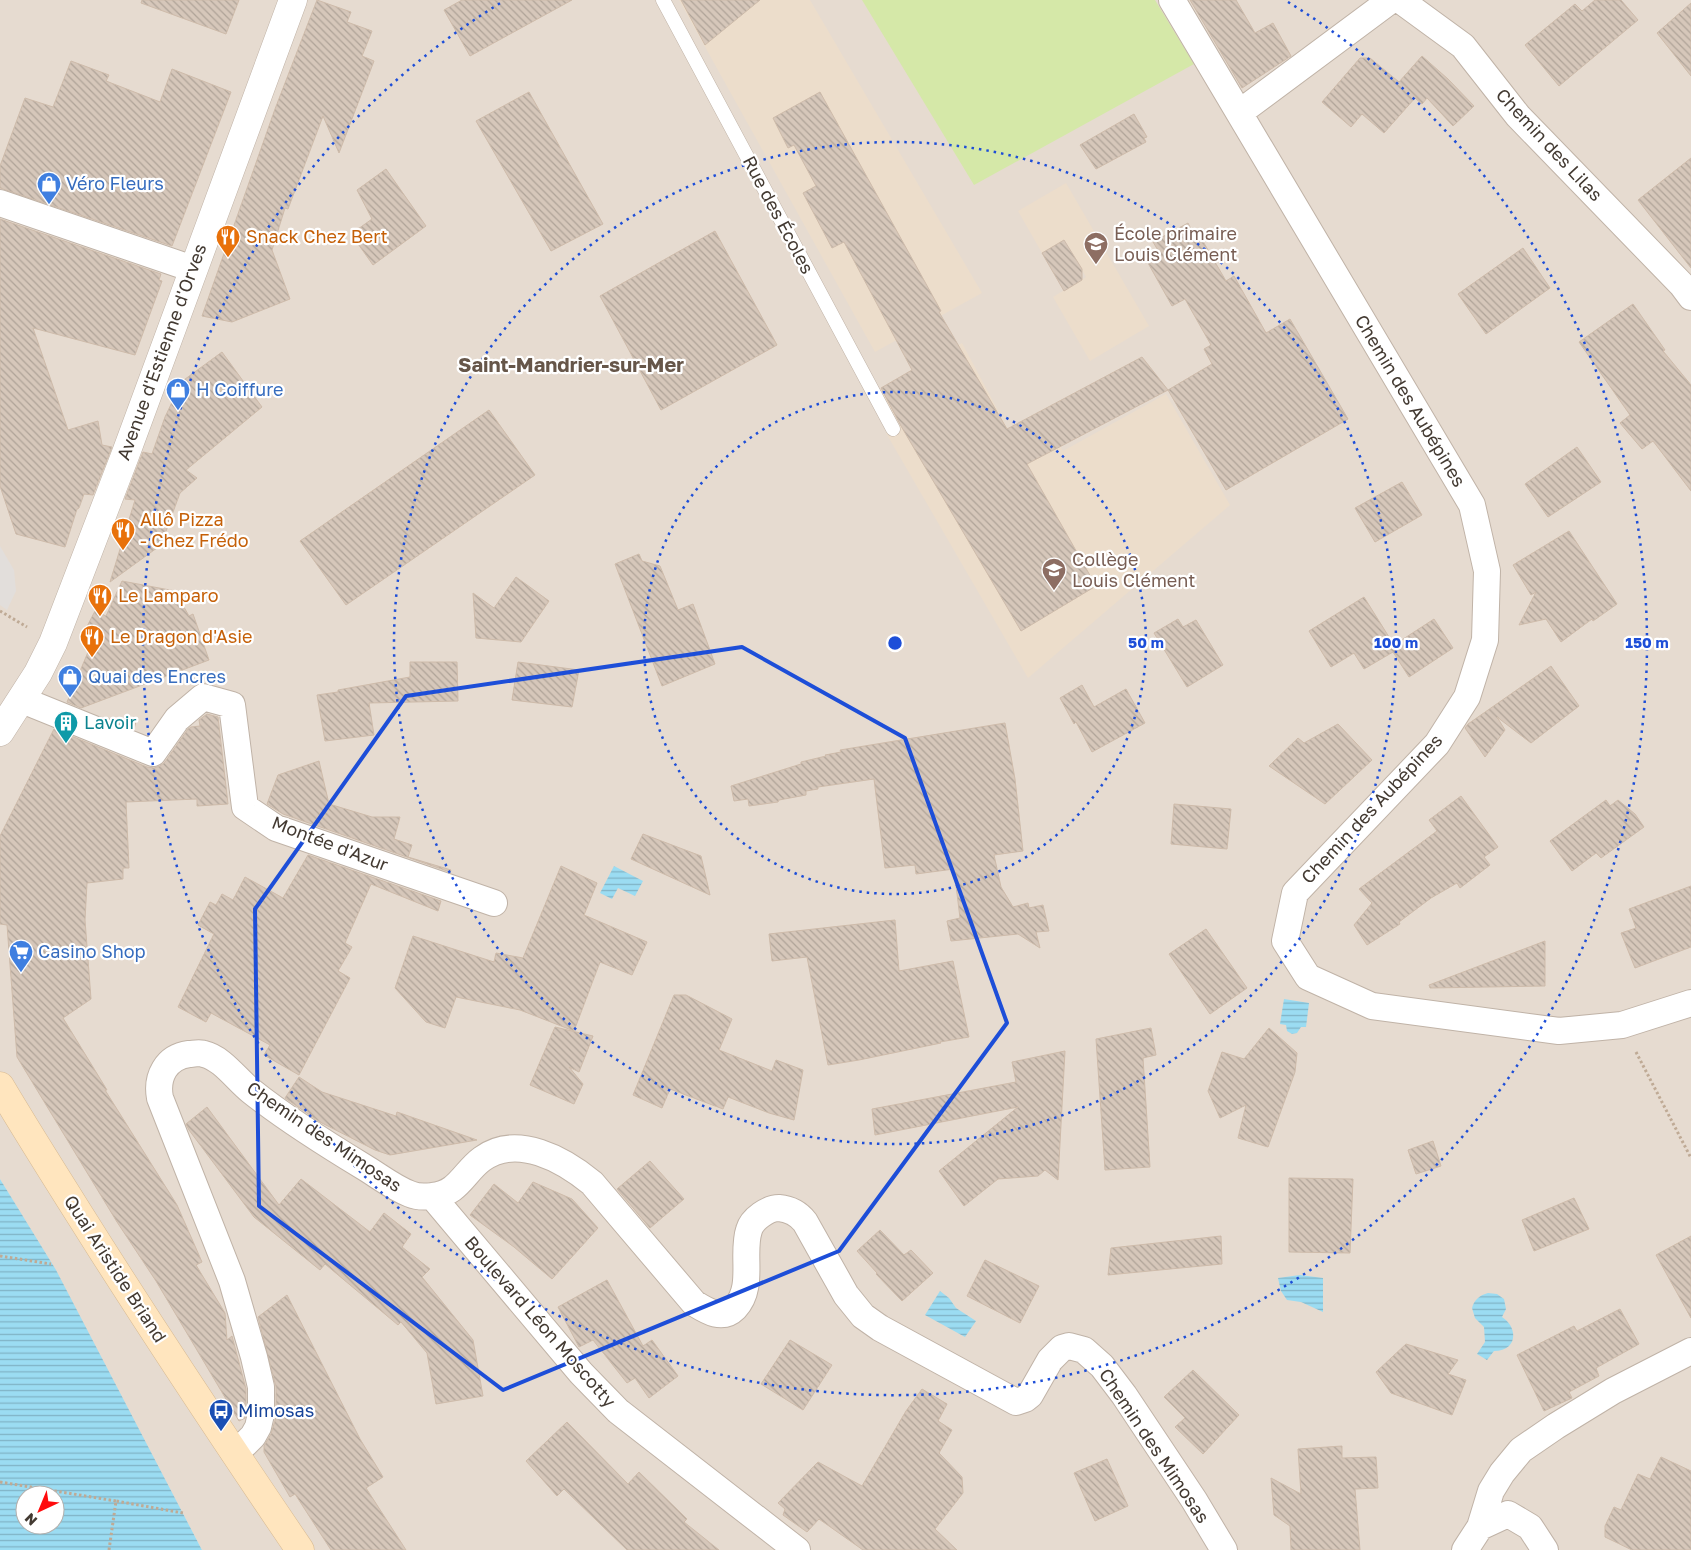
<svg xmlns="http://www.w3.org/2000/svg" width="1691" height="1550" font-family="'Golos Text',sans-serif">
<style>
.residential{fill:#e6dbd0}
.education{fill:#ecddcb}
.pitch{fill:#d5e8a8}
.parking{fill:#e2dedb}
.water{fill:url(#water-rules);fill-rule:evenodd}
.building{fill:url(#building-back-hatch);stroke:#cebbaa}
.lines{fill:none;stroke-linecap:round;stroke-linejoin:round}
.service-casing{stroke:#c0b3a7;stroke-width:15}
.minor-casing{stroke:#c0b3a7;stroke-width:28}
.tertiary-casing{stroke:#c0b3a7;stroke-width:29}
.secondary-casing{stroke:#d7ba92;stroke-width:29}
.path{stroke:#bfaa95;stroke-width:3;stroke-dasharray:2.5 2.5;stroke-linecap:butt}
.service{stroke:#fff;stroke-width:14}
.minor{stroke:#fff;stroke-width:26}
.tertiary{stroke:#fff;stroke-width:28}
.secondary{stroke:#ffe5be;stroke-width:28}
.marked{fill:none;stroke:#1d4ed8;stroke-width:4;stroke-linejoin:round}
.ring{fill:none;stroke:#1d4ed8;stroke-width:2.5;stroke-dasharray:2.5 5}
.labels{text-anchor:middle;stroke-width:4.5;stroke-linejoin:round;paint-order:stroke}
.street-label{font-size:18px;fill:#433a32;stroke:#fff}
.shop-label{font-size:18px;fill:#366cbe;stroke:#fff;text-anchor:start}
.education-label{font-size:18px;fill:#785e54;stroke:#fff;text-anchor:start}
.food-label{font-size:18px;fill:#c56008;stroke:#fff;text-anchor:start}
.culture-label{font-size:18px;fill:#0d838f;stroke:#fff;text-anchor:start}
.transit-label{font-size:18px;fill:#164399;stroke:#fff;text-anchor:start}
.quarter-label{font-size:20px;font-weight:bold;fill:#665649;stroke:#fff}
.centre{fill:#1d4ed8;stroke:#fff;stroke-width:2.5}
.ring-label{font-size:15px;text-anchor:middle;font-weight:bold;fill:#1d4ed8;stroke:#fff;stroke-width:4.5;stroke-linejoin:round;paint-order:stroke}
</style>
<defs>
<pattern id="water-rules" width="6" height="5" patternUnits="userSpaceOnUse" patternTransform="scale(1.25)"><rect width="6" height="5" fill="#9bdcf2"/><path d="M0 2.5h6" fill="none" stroke="#80b3c5"/></pattern>
<pattern id="building-back-hatch" width="6" height="6" patternUnits="userSpaceOnUse" patternTransform="scale(1.25)"><rect width="6" height="6" fill="#d6c7ba"/><path d="M-1 5l2 2M0 0l6 6M5-1l2 2" fill="none" stroke="#afa398"/></pattern>
</defs>
<rect width="100%" height="100%" fill="#f2eae2"/>
<path class="residential" d="M0,0H1691V1550H202L51,1264L0,1179Z"/>
<path class="education" d="M679,0H810L982,293L875,352Z
M1066,183L1149,326L1090,361L1053,297L1086,277L1065,240L1042,253L1018,211Z
M962,343L1011,435L1042,416L1063,451L1166,394L1230,505L1028,678L886,433L900,425L879,389Z"/>
<path class="pitch" d="M862,0H1155L1194,64L974,185Z"/>
<path class="parking" d="M0,546L14,570L16,591L7,610L0,605Z"/>
<path class="water" d="M614,866L643,881L635,896L618,888L612,899L600,893Z
M1284,999L1309,1003L1306,1027H1301L1297,1033L1292,1034L1287,1031L1286,1025L1280,1024Z
M0,1179L56,1270L202,1550H0ZM25,1495H55V1525H25Z
M1300,1275L1323,1278V1312L1301,1302L1287,1300L1281,1291L1278,1278Z
M940,1291L949,1298L956,1308L976,1321L965,1337L925,1315Z
M1488,1293L1497,1294L1504,1299L1506,1309L1502,1317C1519,1328 1517,1351 1494,1351L1487,1360L1477,1354L1485,1342L1484,1327L1475,1318L1472,1308C1474,1300 1480,1295 1488,1293Z"/>
<path class="building" d="M142,0H239L226,34L141,3Z
M317,0L351,12L347,22L372,31L362,56L374,61L339,153L323,116L288,209L285,208L272,250L290,299L232,322L202,316L275,109Z
M462,0H572L470,56L444,10Z
M681,0H760L705,45Z
M1190,0H1236L1255,33L1273,23L1291,56L1242,88Z
M1595,0H1621L1638,20L1559,86L1525,45L1575,4L1582,11Z
M1691,3V76L1657,33Z
M1422,56L1448,79L1474,106L1453,126L1427,98L1422,104L1415,98L1384,133L1362,114L1351,127L1322,102L1360,58H1370L1399,82Z
M71,61L109,75L106,81L160,102L172,69L231,92L172,246L0,188V166L25,98L53,107Z
M529,92L603,224L551,251L476,121Z
M820,92L941,311L939,312L1007,429L1142,357L1168,390L1212,364L1204,349L1211,345L1185,299L1172,306L1148,263L1159,257L1157,253L1159,252L1153,242L1188,223L1193,233L1197,231L1226,281L1234,276L1266,333L1290,319L1348,419L1226,490L1168,390L1027,464L1096,586L1021,631L901,426L881,388L912,370L844,242L832,248L803,193L816,186L794,145L788,148L773,118Z
M1134,114L1147,137L1144,138L1146,142L1096,169L1080,145Z
M1691,158V268L1638,200Z
M386,169L426,226L373,265L351,234L372,219L357,190Z
M0,219L161,274L159,280L162,281L135,355L33,328L68,430L98,421L102,445L112,447L93,495L84,494L79,508L77,509L65,547L16,534L0,486Z
M715,231L777,345L661,410L600,296Z
M1064,240L1082,269V280L1064,291L1042,253Z
M1523,248L1550,288L1486,334L1458,294Z
M1633,304L1665,350L1663,351L1691,385V491L1653,441L1642,449L1620,423L1630,415L1579,342Z
M222,352L262,407L186,470L197,478L180,493L161,545L110,582L135,500L125,499L143,452L152,454L165,417L175,396L177,385Z
M489,410L535,475L346,605L300,541Z
M1577,447L1601,482L1548,517L1525,484Z
M1402,482L1422,515L1375,542L1355,508Z
M1569,531L1617,604L1593,621L1592,619L1561,642L1546,619L1519,625L1536,592L1531,595L1513,565Z
M639,554L642,561L660,566L678,610L693,604L715,664L662,686L615,564Z
M516,577L549,601L521,642L476,638L473,593L494,608Z
M122,581L175,591L189,616L193,614L209,660L81,708L67,702L91,645L82,636L95,611L106,616Z
M1364,597L1394,645L1434,619L1453,648L1409,677L1393,652L1364,669L1354,653L1331,667L1309,631Z
M1178,619L1183,627L1196,620L1223,665L1187,687L1154,633Z
M410,662H457L458,701L369,703L374,735L325,741L317,695L338,692V690L410,677Z
M518,662L579,670L572,707L512,700Z
M1551,666L1579,706L1531,743L1497,717L1505,730L1485,757L1465,728L1468,724Z
M1082,685L1094,707L1126,689L1145,723L1092,752L1076,722L1074,724L1060,698Z
M207,714L218,717L228,804L197,806V799L126,802L129,868H123V879L87,883L85,920L91,999L63,1018L107,1090H105L177,1205L202,1262L196,1265L225,1313L227,1340L232,1336L246,1389V1412L245,1418L239,1421L156,1281L117,1222L17,1057L7,925L0,924V836L54,729L147,767L154,768L160,766L165,762L188,729L191,727L200,726L199,720Z
M137,718L134,729L109,719Z
M1005,723L1015,779L1023,851L994,855L1001,887L1013,907L1028,903L1029,908L1043,905L1049,931L1036,932L1040,948L1018,934L951,941L947,921L960,918L954,869L916,874L915,865L885,868L874,779L818,787V789L806,791V795L779,800L778,802L749,806L748,799L734,801L731,786L801,764V762L826,756L825,755L841,752L840,750Z
M1338,724L1372,760L1325,804L1269,766L1298,738L1304,743Z
M319,761L329,804L372,817H400L394,839L412,845L408,857L451,870L450,872L283,814L267,804L278,775Z
M1461,796L1498,847L1484,857L1490,865L1460,888L1457,883L1431,898L1399,922L1400,924L1367,945L1354,925L1372,903L1359,889L1437,831L1429,820Z
M1606,800L1610,806L1618,800L1635,814L1644,827L1601,858L1596,853L1572,871L1550,841Z
M1174,804L1231,809L1227,849L1171,844Z
M643,834L701,856L710,895L631,859Z
M308,855L441,901L438,911L371,884L345,943L352,947L338,971L350,978L299,1075L264,1055L270,1045L211,1013L206,1022L178,1007L214,934L198,925L210,902L216,905L222,894L233,900L245,877L283,898Z
M561,866L597,883L584,915L647,942L632,975L600,962L574,1031L520,1010L456,997L445,1028L426,1022L395,988L413,936L494,962L496,953L523,958Z
M1691,886V947L1635,968L1621,933L1636,928L1629,909Z
M895,920L899,971L953,961L969,1037L940,1042L941,1043L859,1060L828,1065L807,957L772,961L769,934Z
M1206,929L1247,988L1210,1014L1169,954Z
M1545,941V986L1430,988L1429,985Z
M674,995H686L732,1019L719,1050L772,1071L776,1060L803,1070L794,1120L769,1113L728,1097L723,1109L670,1089L662,1108L633,1095Z
M555,1027L593,1036L579,1072L569,1067L583,1084L574,1104L530,1085Z
M1151,1028L1156,1055L1143,1058L1150,1167L1105,1170L1096,1039Z
M1269,1028L1297,1053L1295,1072L1268,1147L1238,1138L1246,1105L1220,1118L1208,1091L1222,1052L1244,1059Z
M1065,1051L1058,1180L1045,1170L1038,1176L998,1179L964,1206L939,1171L1018,1107L875,1135L872,1109L1016,1082L1012,1062Z
M299,1077L322,1092L396,1116L397,1112L477,1140L390,1155L375,1150L320,1122L285,1098Z
M207,1107L279,1205L301,1179L370,1232L384,1213L411,1234L402,1247L430,1269L422,1277L473,1340L483,1396L436,1404L427,1353L401,1322L398,1325L325,1264L320,1270L254,1217L189,1130L186,1124Z
M1433,1141L1441,1166L1416,1174L1408,1150Z
M650,1161L684,1199L650,1228L617,1189Z
M1289,1178L1353,1179L1350,1253L1289,1252Z
M533,1182L572,1199L598,1228L552,1279L514,1247L470,1215L494,1184L518,1203Z
M1574,1198L1589,1229L1534,1251L1522,1220Z
M880,1230L904,1255L911,1250L933,1273L902,1301L876,1274L877,1273L857,1251Z
M1221,1236L1222,1264L1108,1275L1111,1248Z
M1691,1236V1318L1656,1255Z
M985,1260L1039,1286L1020,1323L967,1296Z
M607,1280L643,1346L652,1340L678,1376L649,1398L635,1378L627,1383L593,1340L579,1347L558,1307Z
M287,1295L360,1439L383,1477L366,1488L406,1550H331L295,1494L290,1497L264,1452V1446L271,1434L276,1417V1387L258,1317Z
M1620,1309L1639,1344L1596,1368L1599,1376L1569,1392L1572,1398L1544,1411L1517,1355L1574,1326L1577,1331Z
M790,1340L832,1365L803,1410L761,1384Z
M1406,1344L1458,1360L1448,1374L1466,1380L1452,1415L1391,1393L1376,1372Z
M1193,1370L1239,1415L1203,1454L1175,1427L1185,1418L1164,1397Z
M922,1389L947,1404L938,1421L952,1430L939,1453L962,1477L963,1493L935,1529L957,1550H863L819,1519L807,1532L783,1515L785,1509L778,1503L818,1462L862,1486L906,1411Z
M567,1422L628,1484L639,1472L687,1519L684,1522L719,1550H627L564,1489L557,1496L526,1461Z
M1342,1446V1458L1376,1457L1378,1488L1355,1489L1360,1550H1291L1290,1526L1274,1515L1271,1478L1301,1494L1298,1449Z
M1661,1457L1691,1471V1550H1632L1605,1537V1526L1614,1507L1621,1510L1638,1474L1650,1479Z
M1107,1459L1128,1506L1095,1521L1074,1473Z"/>
<g class="lines">
<defs>
<path id="service" d="M663,0L893,429"/>
<path id="minor" d="M1172,0L1472,505L1487,571L1485,640L1467,697L1437,744L1295,893L1285,941L1308,977L1372,1006L1559,1031L1622,1025L1691,1003
M1400,0L1463,46L1518,116L1682,285L1691,297
M1239,113L1391,0
M0,203L193,269
M22,700L153,753L177,719L203,697L232,705L245,807L276,828L494,903
M432,1196L581,1373L618,1411L797,1550
M233,1451L245,1444L253,1436L258,1427L261,1414V1387L254,1357L232,1281L160,1098C156,1077 166,1057 189,1054C193,1054 200,1052 204,1054C222,1058 237,1080 251,1091C286,1119 326,1144 364,1167C379,1176 394,1188 410,1194C417,1197 425,1197 432,1196C458,1194 464,1172 482,1159C517,1133 564,1160 592,1183L694,1303C707,1311 722,1321 735,1308C755,1287 741,1254 749,1230C752,1219 768,1208 779,1208C790,1209 798,1213 805,1222L846,1295L863,1316L880,1328L1016,1402L1025,1399L1030,1395L1050,1360L1062,1348L1069,1346L1084,1350L1102,1366L1124,1395L1194,1500L1224,1550
M1480,1527L1491,1491L1502,1473L1521,1450L1556,1426L1613,1391L1691,1351
M1465,1550L1480,1527L1508,1514L1530,1527L1545,1550"/>
<path id="tertiary" d="M0,732L38,673L53,643L126,453L293,0"/>
<path id="secondary" d="M0,1086C32,1140 66,1193 100,1247C165,1349 232,1450 300,1550"/>
</defs>
<use href="#service" class="service-casing"/>
<use href="#minor" class="minor-casing"/>
<use href="#tertiary" class="tertiary-casing"/>
<use href="#secondary" class="secondary-casing"/>
<path class="path" d="M0,611L27,627
M1636,1052L1691,1158
M0,1256L51,1264
M0,1482L116,1501
M109,1550L116,1501L183,1513"/>
<use href="#service" class="service"/>
<use href="#minor" class="minor"/>
<use href="#tertiary" class="tertiary"/>
<use href="#secondary" class="secondary"/>
</g>
<path class="marked" d="M742,647L905,738L1007,1023L839,1251L503,1390L259,1206L255,909L406,696Z"/>
<g class="ring">
<circle cx="895" cy="643" r="251"/>
<circle cx="895" cy="643" r="501"/>
<path d="M1288 2A752 752 0 1 1 502 2"/>
</g>
<defs>
<symbol id="shop-pin" viewBox="-11 -11 22 30"><path d="M0 17L-7.5 6A9.5 9.5 0 1 1 7.5 6Z" fill="#3f7fe0" stroke="#fff"/><path d="M-5-2.5h2.3a2.7 3.5 0 0 1 5.4 0H5L5.5 6h-11ZM-1.5-2.5h3a1.5 2.3 0 0 0-3 0Z" fill="#fff"/></symbol>
<symbol id="restaurant-pin" viewBox="-11 -11 22 30"><path d="M0 17L-7.5 6A9.5 9.5 0 1 1 7.5 6Z" fill="#e8710a" stroke="#fff"/><path d="M-5-6h1v4h1v-4h1v4h1v-4h1v5L-1.5 .5V6h-2V.5L-5-1ZM5-6V6H3V1.5H1.5Q1.5-4 5-6Z" fill="#fff"/></symbol>
<symbol id="school-pin" viewBox="-11 -11 22 30"><path d="M0 17L-7.5 6A9.5 9.5 0 1 1 7.5 6Z" fill="#8d6e63" stroke="#fff"/><path d="M0-5L7-2L0 1L-7-2ZM-4 1L0 2.5L4 1V4Q0 6-4 4Z" fill="#fff"/></symbol>
<symbol id="building-pin" viewBox="-11 -11 22 30"><path d="M0 17L-7.5 6A9.5 9.5 0 1 1 7.5 6Z" fill="#0f9aa8" stroke="#fff"/><path d="M-4-6H4V6H1V3H-1V6H-4ZM-2.5-4.3h1.7v1.8h-1.7ZM.8-4.3h1.7v1.8H.8ZM-2.5-1h1.7V.8h-1.7ZM.8-1h1.7V.8H.8Z" fill="#fff"/></symbol>
<symbol id="supermarket-pin" viewBox="-11 -11 22 30"><path d="M0 17L-7.5 6A9.5 9.5 0 1 1 7.5 6Z" fill="#3f7fe0" stroke="#fff"/><path d="M-6-5.5h2.5l.6 2H6L4.5 2H-2.5L-4.4-4H-6ZM-1.5 3.2a1.3 1.3 0 1 0 .1 0ZM3 3.2a1.3 1.3 0 1 0 .1 0Z" fill="#fff"/></symbol>
<symbol id="bus-pin" viewBox="-11 -11 22 30"><path d="M0 17L-7.5 6A9.5 9.5 0 1 1 7.5 6Z" fill="#1a4fb4" stroke="#fff"/><path d="M-5-6H5V4H4V6H2V4H-2V6H-4V4H-5ZM-3.5-4V0h7V-4ZM-3.5 1.2v1.5H-2V1.2ZM2 1.2v1.5H3.5V1.2Z" fill="#fff"/></symbol>
</defs>
<g fill-rule="evenodd">
<use href="#shop-pin" x="35" y="170" width="28" height="38"/>
<use href="#restaurant-pin" x="214" y="223" width="28" height="38"/>
<use href="#school-pin" x="1082" y="230" width="28" height="38"/>
<use href="#shop-pin" x="164" y="376" width="28" height="38"/>
<use href="#restaurant-pin" x="109" y="516" width="28" height="38"/>
<use href="#school-pin" x="1040" y="556" width="28" height="38"/>
<use href="#restaurant-pin" x="86" y="582" width="28" height="38"/>
<use href="#restaurant-pin" x="78" y="623" width="28" height="38"/>
<use href="#shop-pin" x="56" y="663" width="28" height="38"/>
<use href="#building-pin" x="52" y="709" width="28" height="38"/>
<use href="#supermarket-pin" x="7" y="938" width="28" height="38"/>
<use href="#bus-pin" x="207" y="1397" width="28" height="38"/>
</g>
<g class="labels">
<g class="street-label">
<text transform="translate(1549 145) rotate(47)" y="6">Chemin des Lilas</text>
<text transform="translate(778 215) rotate(62)" y="6">Rue des Écoles</text>
<text transform="translate(162 352) rotate(-70)" y="6">Avenue d'Estienne d'Orves</text>
<text transform="translate(1410 401) rotate(59)" y="6">Chemin des Aubépines</text>
<text transform="translate(1372 809) rotate(-47)" y="6">Chemin des Aubépines</text>
<text transform="translate(330 844) rotate(21)" y="6">Montée d'Azur</text>
<text transform="translate(324 1137) rotate(34)" y="6">Chemin des Mimosas</text>
<text transform="translate(115 1269) rotate(57)" y="6">Quai Aristide Briand</text>
<text transform="translate(540 1322) rotate(49)" y="6">Boulevard Léon Moscotty</text>
<text transform="translate(1154 1446) rotate(56)" y="6">Chemin des Mimosas</text>
</g>
<g class="shop-label">
<text x="66" y="190">Véro Fleurs</text>
<text x="196" y="396">H Coiffure</text>
<text x="88" y="683">Quai des Encres</text>
<text x="38" y="958">Casino Shop</text>
</g>
<g class="education-label">
<text x="1114" y="240">École primaire<tspan x="1114" dy="21">Louis Clément</tspan></text>
<text x="1072" y="566">Collège<tspan x="1072" dy="21">Louis Clément</tspan></text>
</g>
<g class="food-label">
<text x="246" y="243">Snack Chez Bert</text>
<text x="140" y="526">Allô Pizza<tspan x="140" dy="21">- Chez Frédo</tspan></text>
<text x="118" y="602">Le Lamparo</text>
<text x="110" y="643">Le Dragon d'Asie</text>
</g>
<g class="culture-label">
<text x="84" y="729">Lavoir</text>
</g>
<g class="transit-label">
<text x="238" y="1417">Mimosas</text>
</g>
<g class="quarter-label">
<text x="571" y="372">Saint-Mandrier-sur-Mer</text>
</g>
</g>
<circle cx="895" cy="643" r="8" class="centre"/>
<g class="ring-label">
<text x="1146" y="648">50 m</text>
<text x="1396" y="648">100 m</text>
<text x="1647" y="648">150 m</text>
</g>
<g transform="translate(40 1510) rotate(224)"><circle r="24" fill="#ffffff" stroke="#b4b0ad"/>
<path d="M0-4L9 19L0 12L-9 19Z" fill="#ff0b0d"/>
<text y="-8" font-size="14" font-weight="bold" text-anchor="middle" fill="#433a32">N</text>
</g>
</svg>
